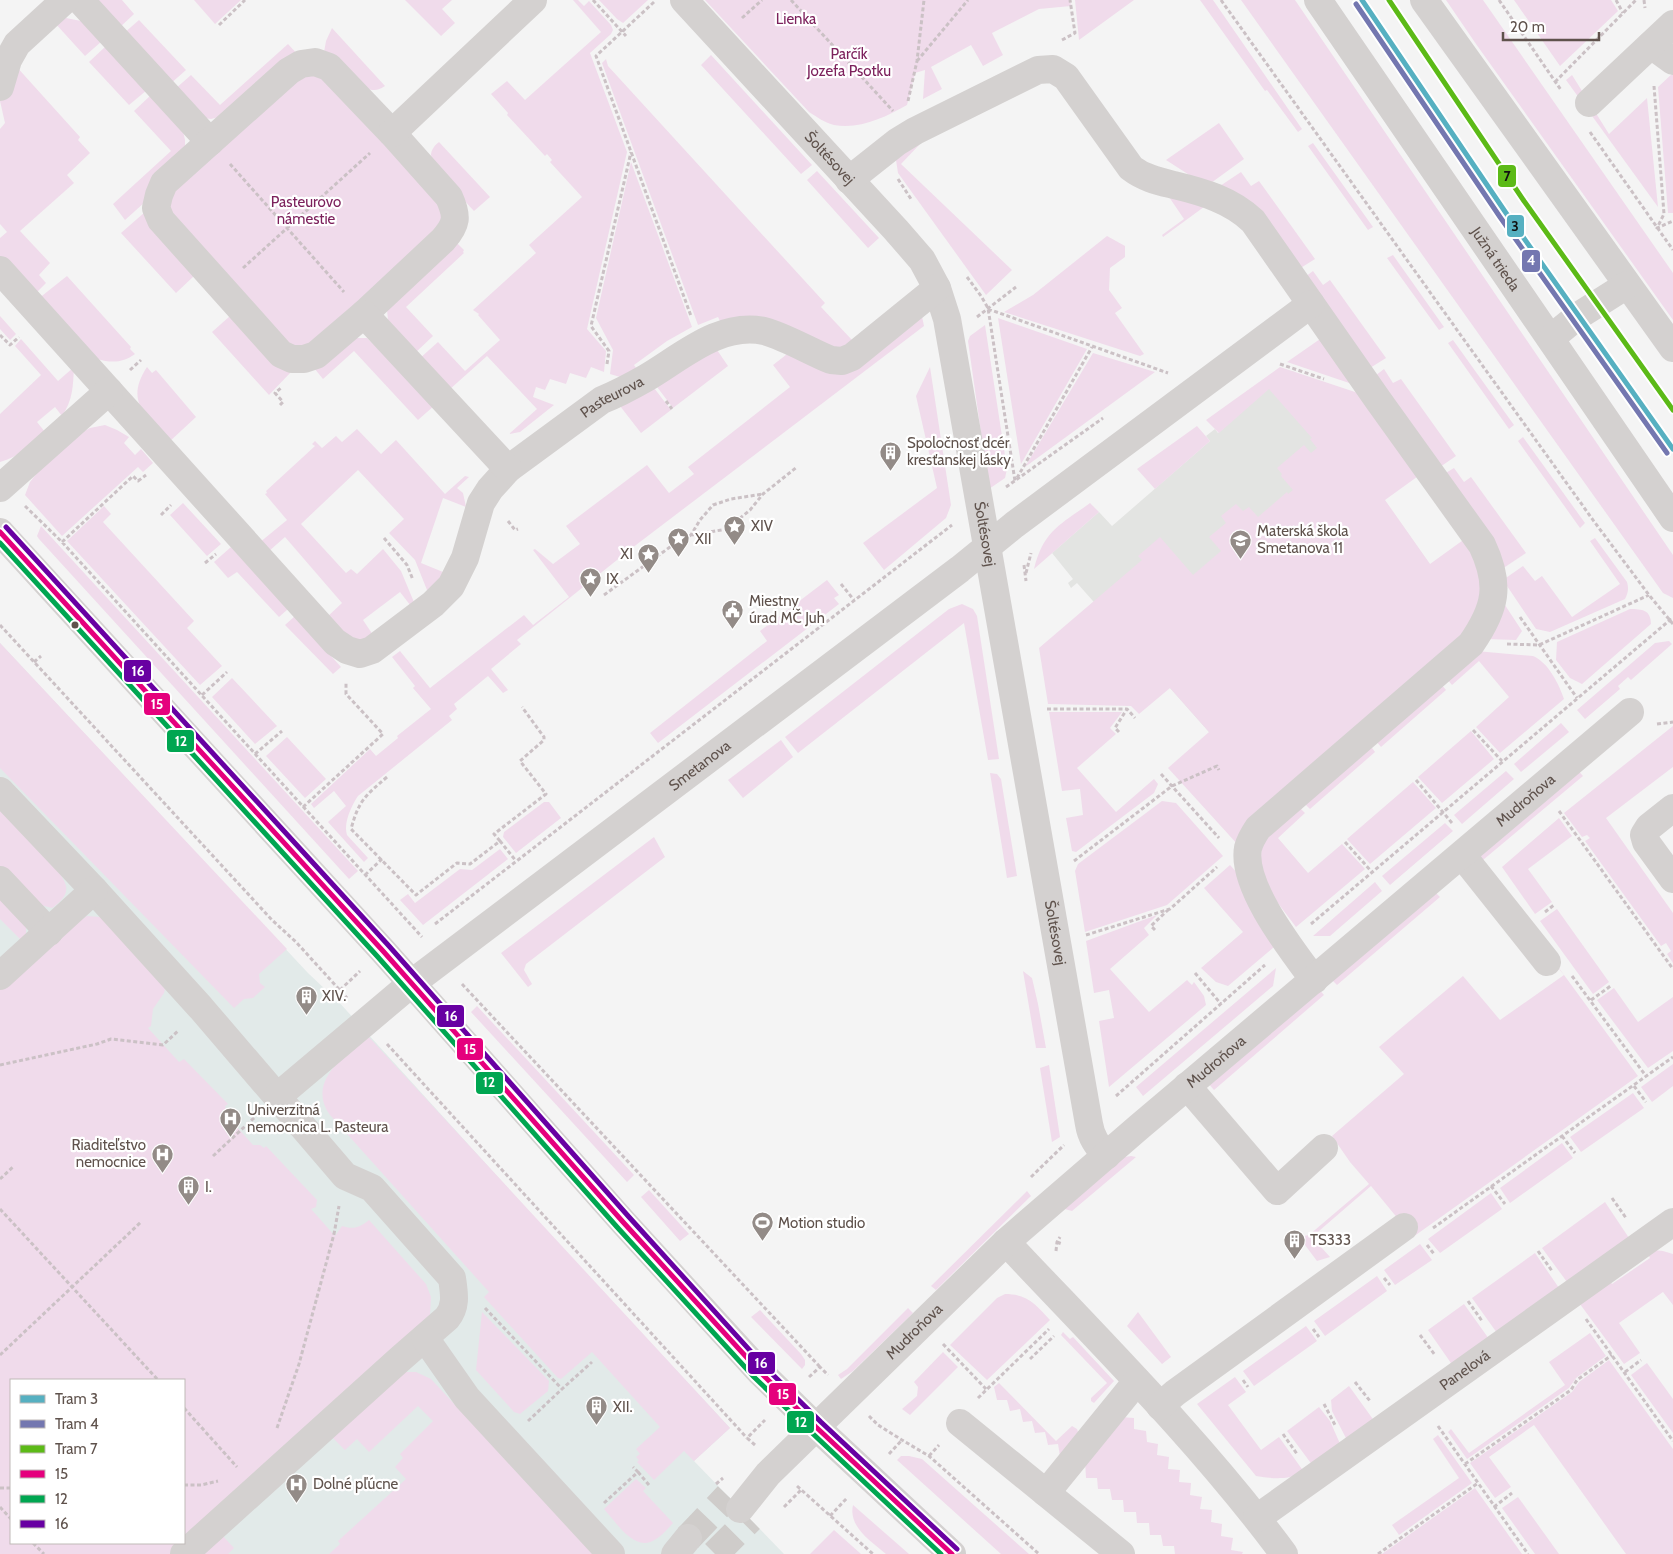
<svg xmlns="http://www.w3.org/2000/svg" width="1673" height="1554" font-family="Cabin,sans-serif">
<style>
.education{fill:#e3e4e2}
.medical{fill:#e2eae9;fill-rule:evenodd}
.green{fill:#f0dbeb;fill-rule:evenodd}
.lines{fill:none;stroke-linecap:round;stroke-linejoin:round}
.minor-tunnel{stroke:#cfccca;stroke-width:28;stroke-dasharray:28 14;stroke-linecap:butt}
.path{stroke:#cbc1c5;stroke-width:3;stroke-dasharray:4 2.5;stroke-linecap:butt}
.minor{stroke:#d4d1d0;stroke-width:28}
.bus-1-casing{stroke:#fff;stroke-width:9}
.bus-2-casing{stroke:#fff;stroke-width:9}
.bus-3-casing{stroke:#fff;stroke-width:9}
.bus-1{stroke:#e5007d;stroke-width:5}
.bus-2{stroke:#00a651;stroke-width:5}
.bus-3{stroke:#6800a2;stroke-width:5}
.tram-1-casing{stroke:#fff;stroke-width:9}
.tram-2-casing{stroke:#fff;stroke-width:9}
.tram-3-casing{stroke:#fff;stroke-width:9}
.tram-1{stroke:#56b0c1;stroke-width:5}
.tram-2{stroke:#7477b0;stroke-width:5}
.tram-3{stroke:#5cba17;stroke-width:5}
.bus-dot{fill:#5f524c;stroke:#fff;stroke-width:2}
.labels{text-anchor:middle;stroke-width:4.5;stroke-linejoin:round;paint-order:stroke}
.park-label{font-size:15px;fill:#7c215c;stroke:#fff}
.street-label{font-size:15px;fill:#5f524c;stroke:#fff}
.poi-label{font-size:15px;fill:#5f524c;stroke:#fff;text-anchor:start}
.line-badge{stroke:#fff;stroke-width:2}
.badge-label{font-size:14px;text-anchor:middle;font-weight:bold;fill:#fff}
.pale-badge-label{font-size:14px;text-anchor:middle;font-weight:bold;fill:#111}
</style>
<rect width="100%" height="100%" fill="#f4f4f4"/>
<path class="education" d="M1293,371L1465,614L1209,732L1077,583L1071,588L1068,583L1073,579L1052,553L1099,512L1112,526L1210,441L1206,436L1215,429L1218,433L1269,388Z"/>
<path class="medical" d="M0,643L308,973L326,990L327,989L557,1242L730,1428L694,1461L784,1554H0ZM11,1380H184V1543H11Z"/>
<path class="green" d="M96,0H122L134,14L118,29Z
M194,0H241L215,24Z
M405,0H452L442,9L455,23L441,36Z
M573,0H578L584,6L589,1L611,25L613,30L611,34L590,53L627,152L587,329L606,351L604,372L591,367L586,378L570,373L566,384L550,379L545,390L536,387L533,397L554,405L520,432L509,434L537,409L487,356L449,390L419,359L438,342L465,371L500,340L478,315L479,314L473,310L536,253L529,245L582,197L550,162L552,160L547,154L545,156L507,115L508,113L491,94L507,81L525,100L601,32Z
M599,0H648L623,23L617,19Z
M705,0H1070L1071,6L1039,9L992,33L1003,55L983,66L971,45L931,67L942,89L923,99L925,70L915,73L907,105C886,117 859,130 834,125C825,123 817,117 809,112Z
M1075,0H1134L1079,40Z
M1200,0H1213L1302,129L1298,132L1267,90L1265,91Z
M1241,0H1295L1673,555V598L1663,593Z
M1446,0H1483L1673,273V320L1476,44Z
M1514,0H1611L1618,11L1560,66Z
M66,18L81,21L102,41L85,56L54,22Z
M139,20L186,70L169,85L123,34Z
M332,28L385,86C378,91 373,91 365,88L323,58L326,41Z
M288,44L300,57L219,117L211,119L204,118L174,90L191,75L220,105Z
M106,46L147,90L129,105L89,62Z
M711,55L812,165L801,174L701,65Z
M606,59L608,66L825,303L821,307L852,340L845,348L833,349L721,323L718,317L698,325L602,63Z
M315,62L456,218L316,355L281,354L159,195Z
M15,65L80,137L78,140L90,153L67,175L74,183L20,231L50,263L39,275L46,283L34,295L0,257V238L7,232L0,224V129L5,123L0,101L8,92Z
M1673,73V213H1668L1658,87Z
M1572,75L1609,134L1647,98L1658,207L1566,80Z
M151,95L183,131L185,140V149L145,202L125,220L113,204L171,151L134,111Z
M1219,123L1244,159L1211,183L1194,178L1166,160Z
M439,142L490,197L474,211C466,202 432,166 431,155C431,150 435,145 439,142Z
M1313,143L1373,227L1368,230L1308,146Z
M920,144L901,164L1012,270L986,295L898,173L896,160L902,148Z
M631,162L692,327L667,341L634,365L639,372L627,379L610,374L613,350L596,318Z
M817,171L879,238L868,248L807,180Z
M1241,172L1251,186L1259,181L1315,259L1299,269L1220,186Z
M1169,197L1208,204L1163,237L1162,235L1184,219Z
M145,212L194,276L176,293L121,233Z
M1107,236L1125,246V257L1110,268L1109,290L1122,308L1115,313L1144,354L1140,356L1004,312L1033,295Z
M454,240L464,250L463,252L464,253L406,307L433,336L414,354L388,320L387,310Z
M1393,255L1444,327L1439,330L1387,258Z
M1313,271L1323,285L1330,280L1386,358L1370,368L1305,277Z
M67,276L131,347L130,349L135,354C123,363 111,363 97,359L38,299Z
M921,312L924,326L632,548L517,640L521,644L491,669L508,690L503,693L488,676L454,704L457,709L449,716L452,720L358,796C352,805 343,823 347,835L368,858L364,862L328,822L346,806L334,791L314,808L311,804L370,749L376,756L398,738L397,736L431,709L413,688L415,686L392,657L400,651L430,688L524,615L533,625L569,597L533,550L535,549L553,564L580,544L566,526L647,465L669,493L694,474L688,467L790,387L773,365L791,351L825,367Z
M0,316L16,334L10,340L0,329Z
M230,316L292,371L269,395L212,332Z
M998,318L1087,349L1021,464Z
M985,325L1007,469L1005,478L989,489L968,341L970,336Z
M1323,337L1358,386L1287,362Z
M356,338H367L435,405L418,420L354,351L323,379L314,368Z
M21,339L58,381L74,367C73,386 73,400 62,416L55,407L37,422L45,432C31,444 19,457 0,462V414L41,375L15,346Z
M1453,340L1514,425L1509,429L1448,343Z
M715,347L728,366L673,408L654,383Z
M1093,353L1155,372L1025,467Z
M147,367L152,373L156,370L196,417L168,443C147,416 124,402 147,367Z
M930,367L951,505L946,518L884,570L863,543L937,488L916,396Z
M1280,367L1364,395L1421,474L1385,500L1430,564L1466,538L1484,589L1470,627L1239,846L1168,768L1209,732L1170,688L1139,714L1131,706L1048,704L1039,648L1142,560L1138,556L1160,537L1193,575L1221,551L1209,537L1226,523L1221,516L1236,504L1243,511L1249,507L1258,517L1287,492L1288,494L1293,490L1281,476L1282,474L1277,468L1304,445L1311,453L1317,448L1310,439L1312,438L1269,389L1219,433L1206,420Z
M1384,369L1393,383L1401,379L1456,456L1440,467L1375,376Z
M651,384L671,410L641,433L620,406Z
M105,425L117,430L129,437L124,443L135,455L141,449L153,463L143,472L138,467L62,536L25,495L30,482L41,468L77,435L90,428Z
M1197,426L1210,441L1155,489L1137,469Z
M357,429L381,454L396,440L445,494L465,476L469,477L457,488L463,493L466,507L443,498L421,563L443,572L437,585L429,595L415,560L389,533L404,519L358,470L301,524L346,573L351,569L357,574L383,549L401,571L416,607L414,610L400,592L363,620L375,638C351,644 344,632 326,618L342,603L285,537L268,552L259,543L287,520L265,494L267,493L266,491L315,446L312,444L315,441L322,448L336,436L342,442Z
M1523,437L1585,523L1580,528L1518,441Z
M1454,468L1464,482L1471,477L1526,553L1502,569L1444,474Z
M183,503L221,544L207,556L170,515Z
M1090,503L1099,512L1034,569C1044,530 1060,525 1090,503Z
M104,506L111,514L103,522L194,621L187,628L222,666L200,685L67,541Z
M41,526L358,871L349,879L39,539L37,536Z
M1595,538L1627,582C1629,589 1628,593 1625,599L1550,632L1536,629L1503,580L1523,566L1535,581L1542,576L1572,617L1620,584L1590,541Z
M231,547L288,609L279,617L237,572L228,578L214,562Z
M827,580L839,595L834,598L839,604L658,743L650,733L767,641L760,631Z
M1503,602L1522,631L1516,640L1486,639Z
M962,604L973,609L977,616L999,759L988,760L964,623L798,753L785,737L949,609Z
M1630,609C1642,609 1651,610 1651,624L1582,684L1570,678L1556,660L1557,642Z
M295,616L341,667L333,674L285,625Z
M1669,641L1672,644L1631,680L1628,677L1618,686L1620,689L1585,719L1577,710L1655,643Z
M0,643L287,949L259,974L260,983L265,987L253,998L244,999L234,1008L0,768Z
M1476,651L1533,656C1548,662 1559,684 1564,699L1500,753L1476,727L1509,697L1479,661L1452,685L1446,678Z
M232,678L277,726L255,744L212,697Z
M1440,683L1446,690L1381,747L1375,740Z
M1049,712H1122L1110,728L1116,734L1077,768L1116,812L1154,779L1158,784L1154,793L1076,852L1072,851L1066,818L1083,815L1080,789L1062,791Z
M1561,723L1569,732L1521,772L1514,764Z
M1673,726V767L1606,818L1673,913V963L1667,954L1671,951L1666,943L1661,946L1585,841L1590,838L1587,835L1582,837L1564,813Z
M1471,731L1494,759L1442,803L1418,777Z
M287,737L326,779L305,798L266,756Z
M781,740L793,757L743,798L728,780Z
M1369,744L1375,752L1310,809L1303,802Z
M1575,767L1583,776L1483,860L1475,851Z
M1506,771L1514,779L1462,824L1454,815Z
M990,773L997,774L1001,779L1017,876L1007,878Z
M1413,782L1436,808L1370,864L1347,839Z
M1162,801L1176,803L1223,856L1167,905L1085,932L1075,871L1078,864Z
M544,802H549L561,818L516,853L503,837L504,832Z
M1298,806L1305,813L1278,838L1308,873L1342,844L1365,869L1296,927L1271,894L1260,872L1262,842Z
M0,809C15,824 63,869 66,886C68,896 59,903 52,908L37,904L0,870Z
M1559,818L1572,836L1528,869L1552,902L1535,914L1502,867Z
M1445,823L1453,831L1390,885L1382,876Z
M654,837L665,857L526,964L524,970L532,984L528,987L501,953Z
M500,849L508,859L423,925L400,900L408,894L415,903L460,869L472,870Z
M1230,865L1240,876L1274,947L1228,986L1216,982L1201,968L1243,932L1204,888Z
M1375,882L1382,891L1330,936H1313Z
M1432,889L1440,897L1337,985L1329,977Z
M0,894L26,925V934L21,940L0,919Z
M1557,909L1609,982L1593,994L1540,921Z
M1157,915L1144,928L1149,935L1110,969L1149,1012L1187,980L1192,985L1194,982L1204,996L1206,1005L1109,1087L1099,1021L1114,1018L1109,990L1094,993L1086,941Z
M87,916L100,917L166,985L164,993L153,1009L151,1026L148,1028L179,1062L184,1059L228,1104L225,1106L228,1117L253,1145H260L264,1148L266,1146L317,1200L316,1207L311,1209L335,1236L342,1226C353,1230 361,1227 369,1220L426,1284L431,1297L430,1315L184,1554H0V976ZM11,1380H184V1543H11Z
M1555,964H1556L1638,1076L1413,1237L1371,1186L1312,1237L1330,1257L1317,1261L1299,1237L1309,1235L1369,1184L1350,1162L1332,1136L1404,1074L1379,1047L1463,976L1500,1020L1564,975Z
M1276,968L1273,986L1143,1096L1136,1087Z
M1023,971L1032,978L1038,1004L1046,1048H1036Z
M1317,987L1324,995L1214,1090L1207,1082Z
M1614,988L1638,1022L1673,997V1051L1648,1068L1597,1000Z
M477,1006L634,1175L627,1182L471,1012Z
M367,1035L730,1428L694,1461L684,1451L654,1480L637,1462L639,1460L636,1457L640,1454L636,1449L660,1427L592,1352L561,1379L558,1378L484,1297L489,1292L330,1115C306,1081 345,1057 367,1035Z
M1673,1064V1086L1652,1102L1641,1087Z
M1049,1065L1060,1137L1052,1142L1040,1068Z
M1633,1093L1644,1108L1581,1152L1570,1137Z
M1562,1143L1573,1158L1510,1203L1500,1188Z
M1131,1156L1136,1157L1072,1211L1061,1208L1119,1158Z
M649,1190L689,1234L680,1241L641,1197Z
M1027,1191L1031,1196L936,1290L931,1286Z
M1491,1193L1502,1209L1440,1253L1428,1239Z
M1605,1202L1629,1238L1567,1282L1542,1248Z
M1420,1244L1432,1260L1395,1285L1384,1270Z
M1654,1250L1663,1251L1673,1254V1305L1663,1292L1619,1323L1640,1353L1624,1364L1577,1300L1608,1278L1612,1284L1650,1258L1646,1251Z
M1535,1253L1559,1288L1497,1333L1472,1298Z
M1377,1276L1387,1291L1325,1336L1314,1321Z
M1005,1294C1028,1294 1036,1305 1050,1320L987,1380L950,1345L997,1298Z
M1464,1304L1489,1339L1453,1366L1428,1330Z
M908,1308L913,1313L853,1371L841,1379L838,1375L847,1369Z
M760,1310L801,1354L805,1360V1365L802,1369L751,1317Z
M482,1312L549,1381L548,1391L520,1414L514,1412L476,1370Z
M1138,1312L1171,1357L1162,1364L1127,1326Z
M1306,1326L1317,1341L1254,1386L1243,1371Z
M1063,1332L1070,1339L1073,1337L1114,1381L1094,1403L1091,1401V1398L1107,1383L1061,1335Z
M1590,1333L1606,1356L1576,1378L1569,1388L1467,1459L1448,1432L1451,1429L1469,1453L1565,1385L1549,1362Z
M943,1352L958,1367L910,1415L902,1409L917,1396L918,1387L914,1382Z
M1609,1360L1673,1449V1554H1626L1534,1425L1489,1457L1511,1487L1495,1498L1470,1463L1572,1392L1579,1382Z
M1647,1363L1673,1399V1433L1631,1375Z
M405,1372H416L431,1379L593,1554H329L340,1544L338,1541L406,1479L395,1467L403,1458L400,1454L433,1421L418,1406L369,1452L357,1439L345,1450L330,1435Z
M1235,1377L1246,1392L1228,1405L1261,1450L1279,1437L1304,1472C1289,1480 1273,1479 1256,1476L1197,1404Z
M999,1383L1056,1441L1072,1426L1077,1429L1078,1432L1060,1456L1058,1444L1048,1445L1045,1432L1035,1433L1032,1421L1023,1422L1020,1409L1010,1411L1007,1400H997L994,1387Z
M1349,1386L1375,1422L1348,1442L1332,1411L1331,1400Z
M1319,1407L1330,1421L1341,1446L1313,1466L1287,1431Z
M1121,1417L1134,1418V1429L1146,1431L1147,1442L1158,1444L1157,1455L1169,1457L1168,1469L1180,1470L1179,1482L1191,1483L1190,1495L1202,1497L1200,1509L1212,1510L1211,1522L1222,1524L1221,1536L1233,1538L1231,1550L1243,1552L1242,1554H1175L1174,1546H1163L1161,1535H1150L1149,1523H1137L1136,1512H1124L1123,1500H1112L1110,1489H1098L1097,1478H1086L1085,1461Z
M1438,1435L1472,1483L1399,1535L1392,1525L1459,1478L1433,1439Z
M901,1456H909L922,1459L1029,1554H1001L897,1460Z
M636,1479L646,1488L643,1491L673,1523C668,1528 663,1535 656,1539C635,1554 616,1522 604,1509Z
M1475,1488L1522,1554H1382Z
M1518,1497L1559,1554H1535L1502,1508Z
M853,1505L909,1554H886C871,1541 848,1527 853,1505Z
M834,1530L861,1554H810Z
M221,1534L234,1548L228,1554H199Z"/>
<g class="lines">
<path class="minor-tunnel" d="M688,1538L728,1496
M715,1554L750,1519"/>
<path class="path" d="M593,0L626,36
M791,0L893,111
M1221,0L1593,520L1649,595L1673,624
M1499,0L1561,90
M1616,0L1623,13
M1644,0L1645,8
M654,2L596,56L691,316
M742,18L762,0
M219,25L245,0
M1062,40L1075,33L1070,0
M917,61L968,0
M1555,82L1636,0
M1654,86L1664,214L1657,228L1673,221
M908,101L917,61L924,0
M1590,132L1673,250
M230,164L344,292
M898,179L911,199
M243,268L370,153
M967,277L981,296L988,308L1015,481
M988,309L1168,373
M977,317L1016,287
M0,335L10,345L19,337
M607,364L609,351L591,326L631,152
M1280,364L1324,379
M130,370L141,360
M666,401L672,409
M280,405L283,402L275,393L281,388
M1017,478L1092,347
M1006,487L1103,418
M25,506L62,542L422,937
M161,515L171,505
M508,521L515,530L518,529
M692,535L727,529L750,510L763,494L797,467
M384,538L407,565L413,580
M62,542L133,476L138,481L146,475
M205,563L216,554
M1024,565L1026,581
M1026,573L1031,553
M841,584L854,600
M604,595L670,547L691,535L700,520L713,505L731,499L763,494
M1520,617L1577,698
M0,625L272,920L296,942L347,998
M1507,644L1539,645L1649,595
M34,662L41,656
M202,695L227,672
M1047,709H1127L1135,718
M1657,724L1673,722
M1473,730L1502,761
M1119,732L1115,728L1127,709
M255,754L282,731
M1161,774L1219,838
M387,777C365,796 359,800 351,829L416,895L457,863L470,864L500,841L516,861
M1416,780L1452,823
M303,807L383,734L346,694V682
M1559,811L1673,969
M500,841L494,834L546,794L520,761L544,740V737L522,707
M1345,842L1372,872
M1074,861L1172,786L1217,766L1219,770
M365,875L382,859
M1545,912L1554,905
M435,924L952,525
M1311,924L1670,620L1673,619
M1155,930L1151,926L1169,909
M1086,935L1170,909L1217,867
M1195,973L1221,1004
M1572,976L1646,1076
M462,984L820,1367
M340,990L360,971
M1591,1000L1612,985
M387,1044L747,1438
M0,1065L97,1044L111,1039L163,1045L179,1030
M1634,1086L1646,1102
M1116,1096L1265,965
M1562,1136L1575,1153
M213,1156L255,1117
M1031,1177L1064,1145
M0,1179L13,1167
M1491,1186L1505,1204
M1612,1198L1626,1218
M0,1209L158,1380
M1433,1228L1673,1057
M1057,1242L1062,1244
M1427,1245L1434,1254
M1056,1251L1057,1242L1060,1237
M1538,1251L1552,1271
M1384,1278L1390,1285
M1468,1301L1482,1321
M485,1308L562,1389L592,1362
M1586,1319L1673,1441
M1313,1329L1319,1337
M1420,1335L1435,1355
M943,1344L986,1389
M0,1355L141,1222
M1030,1359L1054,1336
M1625,1372L1641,1360
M809,1377L820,1367L828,1375
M1243,1380L1248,1387
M1355,1382L1370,1401
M978,1398L1049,1329
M1324,1404L1335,1425
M184,1408L237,1467
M869,1416L878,1425L902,1440L929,1456L1039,1554
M528,1421L562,1389
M1438,1426L1528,1554
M277,1428L299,1364L334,1234L339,1206
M1283,1434L1297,1454
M755,1445L747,1438L765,1420
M889,1454L902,1440
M929,1456L939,1445
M1465,1464L1571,1390L1577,1380L1612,1355
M638,1472L649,1485
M716,1484L723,1478
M184,1485H201L218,1481
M797,1486L873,1554
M0,1488H11
M604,1503L638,1472L633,1467
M0,1507L11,1519
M784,1507L801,1490
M1494,1507L1512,1493
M830,1516L847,1498
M33,1543L44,1554
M1378,1554L1478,1483"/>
<g class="minor">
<path d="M80,0L210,142"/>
<path id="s1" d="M684,0L896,230L922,260L937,288L947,319L1089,1124C1091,1137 1097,1145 1106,1156"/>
<path id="s2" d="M1318,0L1673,518"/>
<path d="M1424,0L1673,348"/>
<path d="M1651,45L1673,61"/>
<path d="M315,62L329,67L392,133L449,197C458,217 457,224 443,240L364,314L316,355L304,359H292L281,354L161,220L156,208L159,195L164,183L289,71L301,64Z"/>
<path d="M0,87L8,60L17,44L65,0"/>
<path d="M1589,103L1673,24"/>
<path d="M392,133L533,0"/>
<path d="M849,180L897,142L915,131L1038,70L1053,69L1066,77L1131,168C1144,178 1158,181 1174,185C1203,192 1231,200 1253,221L1378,400L1482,545C1501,585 1496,608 1471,644L1258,828C1254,834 1250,840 1248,848C1241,886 1292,950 1314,980"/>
<path id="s3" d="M0,270L335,642L347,650L360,654L372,650L433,604L451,586L465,558L481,503L490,489L508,469L602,400C617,394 632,386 646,378C682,357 719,322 764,331C784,336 811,352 831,360L842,361L852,357L937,288"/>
<path d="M364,314L508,469"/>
<path d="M1551,338L1578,316L1627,285"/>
<path d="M0,488L109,391"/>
<path d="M0,532L383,951L623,1222L760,1372L816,1427L952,1554"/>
<path d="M0,791L94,890L201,1008L345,1176L372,1188L452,1278C454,1293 457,1306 447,1318L400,1359L184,1554"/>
<path d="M1673,808L1649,827L1644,835L1646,842L1673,879"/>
<path d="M1462,855L1547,962"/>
<path d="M0,880L49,932"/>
<path d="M0,976L94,890"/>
<path d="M1187,1086L1277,1191L1324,1148"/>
<path id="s4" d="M278,1096L412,983L960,569L1014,525L1311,304"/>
<path d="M1006,1242C1101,1343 1201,1442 1284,1554"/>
<path d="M425,1338L467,1398L611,1554"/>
<path d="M1160,1406L1175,1393L1404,1227"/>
<path d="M960,1423L1121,1554"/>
<path d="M1046,1493L1137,1381"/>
<path id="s5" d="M740,1509L768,1474L1006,1242L1139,1127L1630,712"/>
<path id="s6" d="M1257,1518L1673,1222"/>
<path d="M675,1554L688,1538"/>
</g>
<defs>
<path id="bus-1" d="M0,532L383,951L623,1222L760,1372L816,1427L952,1554"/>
<path id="bus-2" d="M0,543L377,956L617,1227L754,1377L811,1432L941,1554"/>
<path id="bus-3" d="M6,527L389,946L629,1217L765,1367L821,1422L957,1549"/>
</defs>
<use href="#bus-1" class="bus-1-casing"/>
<use href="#bus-2" class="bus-2-casing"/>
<use href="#bus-3" class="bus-3-casing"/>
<use href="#bus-1" class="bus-1"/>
<use href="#bus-2" class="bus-2"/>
<use href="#bus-3" class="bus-3"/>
<defs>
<path id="tram-1" d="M1362,0L1506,213L1673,449"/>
<path id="tram-2" d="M1356,4L1500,217L1667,453"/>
<path id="tram-3" d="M1389,0L1524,201L1673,410"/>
</defs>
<use href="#tram-1" class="tram-1-casing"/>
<use href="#tram-2" class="tram-2-casing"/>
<use href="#tram-3" class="tram-3-casing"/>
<use href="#tram-1" class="tram-1"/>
<use href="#tram-2" class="tram-2"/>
<use href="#tram-3" class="tram-3"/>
</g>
<defs>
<symbol id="building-pin" viewBox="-11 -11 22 30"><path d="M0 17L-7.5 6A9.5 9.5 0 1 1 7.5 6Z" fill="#938b87" stroke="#fff"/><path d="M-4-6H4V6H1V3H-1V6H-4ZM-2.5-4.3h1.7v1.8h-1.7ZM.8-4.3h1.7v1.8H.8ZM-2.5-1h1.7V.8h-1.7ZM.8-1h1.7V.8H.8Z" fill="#fff"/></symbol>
<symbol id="sight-pin" viewBox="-11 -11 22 30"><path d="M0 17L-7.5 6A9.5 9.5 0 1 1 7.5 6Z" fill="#938b87" stroke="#fff"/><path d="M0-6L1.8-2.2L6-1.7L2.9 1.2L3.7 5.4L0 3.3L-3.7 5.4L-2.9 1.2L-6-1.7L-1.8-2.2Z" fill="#fff"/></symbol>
<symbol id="school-pin" viewBox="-11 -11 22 30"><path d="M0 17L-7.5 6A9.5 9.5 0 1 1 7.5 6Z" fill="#938b87" stroke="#fff"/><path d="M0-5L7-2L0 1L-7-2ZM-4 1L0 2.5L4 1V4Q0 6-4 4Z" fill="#fff"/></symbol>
<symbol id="civic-pin" viewBox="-11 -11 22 30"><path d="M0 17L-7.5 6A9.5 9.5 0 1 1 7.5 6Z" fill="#938b87" stroke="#fff"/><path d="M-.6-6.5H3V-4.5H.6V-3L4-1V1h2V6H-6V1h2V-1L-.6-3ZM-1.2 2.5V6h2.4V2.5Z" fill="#fff"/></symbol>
<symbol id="hospital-pin" viewBox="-11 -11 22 30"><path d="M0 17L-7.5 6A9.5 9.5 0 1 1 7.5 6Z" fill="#938b87" stroke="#fff"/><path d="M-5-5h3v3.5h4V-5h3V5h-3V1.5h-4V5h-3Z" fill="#fff"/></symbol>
<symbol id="stadium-pin" viewBox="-11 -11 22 30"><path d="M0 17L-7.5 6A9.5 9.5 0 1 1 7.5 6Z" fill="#938b87" stroke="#fff"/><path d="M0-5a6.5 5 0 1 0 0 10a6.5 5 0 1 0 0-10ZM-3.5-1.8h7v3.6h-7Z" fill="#fff"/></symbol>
</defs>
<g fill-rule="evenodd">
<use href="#building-pin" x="878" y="440" width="25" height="34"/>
<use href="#sight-pin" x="722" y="514" width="25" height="34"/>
<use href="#sight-pin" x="666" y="526" width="25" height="34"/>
<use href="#school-pin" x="1228" y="528" width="25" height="34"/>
<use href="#sight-pin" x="636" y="542" width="25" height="34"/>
<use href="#sight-pin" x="578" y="566" width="25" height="34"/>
<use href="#civic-pin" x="720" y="598" width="25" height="34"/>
<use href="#building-pin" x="294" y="984" width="25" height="34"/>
<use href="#hospital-pin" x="218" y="1106" width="25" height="34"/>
<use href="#hospital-pin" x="150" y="1142" width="25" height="34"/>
<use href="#building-pin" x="176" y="1174" width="25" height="34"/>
<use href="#stadium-pin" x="750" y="1210" width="25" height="34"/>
<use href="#building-pin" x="1282" y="1228" width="25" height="34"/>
<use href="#building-pin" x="584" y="1394" width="25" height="34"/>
<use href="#hospital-pin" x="284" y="1472" width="25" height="34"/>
</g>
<circle class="bus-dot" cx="75" cy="625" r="4.5"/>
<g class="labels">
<g class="park-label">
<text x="796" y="24">Lienka</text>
<text x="849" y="59">Parčík<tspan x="849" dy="17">Jozefa Psotku</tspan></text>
<text x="306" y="207">Pasteurovo<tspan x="306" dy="17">námestie</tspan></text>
</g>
<g class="street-label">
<text dy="5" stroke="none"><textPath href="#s1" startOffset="215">Šoltésovej</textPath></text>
<text dy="5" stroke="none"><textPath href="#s2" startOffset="314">Južná trieda</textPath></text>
<text dy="5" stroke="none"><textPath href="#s3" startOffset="902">Pasteurova</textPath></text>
<text dy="5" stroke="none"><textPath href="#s1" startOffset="635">Šoltésovej</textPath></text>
<text dy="5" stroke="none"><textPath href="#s4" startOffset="536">Smetanova</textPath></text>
<text dy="5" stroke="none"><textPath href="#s5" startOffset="1059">Mudroňova</textPath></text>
<text dy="5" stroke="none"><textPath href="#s1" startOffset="1040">Šoltésovej</textPath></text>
<text dy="5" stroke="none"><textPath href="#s5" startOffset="654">Mudroňova</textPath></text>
<text dy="5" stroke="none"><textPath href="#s5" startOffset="249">Mudroňova</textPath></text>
<text dy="5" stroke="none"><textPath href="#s6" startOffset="255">Panelová</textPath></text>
</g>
<g class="poi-label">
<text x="907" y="448">Spoločnosť dcér<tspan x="907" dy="17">kresťanskej lásky</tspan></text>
<text x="751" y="531">XIV</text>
<text x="1257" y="536">Materská škola<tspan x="1257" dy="17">Smetanova 11</tspan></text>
<text x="695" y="544">XII</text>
<text x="633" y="559" text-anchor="end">XI</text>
<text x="606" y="584">IX</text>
<text x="749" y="606">Miestny<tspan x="749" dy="17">úrad MČ Juh</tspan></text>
<text x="322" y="1001">XIV.</text>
<text x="247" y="1115">Univerzitná<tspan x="247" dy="17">nemocnica L. Pasteura</tspan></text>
<text x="146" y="1150" text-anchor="end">Riaditeľstvo<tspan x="146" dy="17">nemocnice</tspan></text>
<text x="205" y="1192">I.</text>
<text x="778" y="1228">Motion studio</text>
<text x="1310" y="1245">TS333</text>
<text x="613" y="1412">XII.</text>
<text x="313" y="1489">Dolné pľúcne</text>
</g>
</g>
<g class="line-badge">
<rect x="1497" y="164" width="20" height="24" rx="5" fill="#5cba17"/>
<rect x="1506" y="214" width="19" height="24" rx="5" fill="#56b0c1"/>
<rect x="1521" y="249" width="20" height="24" rx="5" fill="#7477b0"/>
<rect x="123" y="659" width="29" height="24" rx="5" fill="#6800a2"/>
<rect x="143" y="692" width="28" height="24" rx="5" fill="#e5007d"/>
<rect x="166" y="729" width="29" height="24" rx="5" fill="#00a651"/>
<rect x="436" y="1004" width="29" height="24" rx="5" fill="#6800a2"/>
<rect x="456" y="1037" width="28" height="24" rx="5" fill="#e5007d"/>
<rect x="475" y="1071" width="29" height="24" rx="5" fill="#00a651"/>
<rect x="747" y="1351" width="29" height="24" rx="5" fill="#6800a2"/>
<rect x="768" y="1382" width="29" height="24" rx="5" fill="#e5007d"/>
<rect x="786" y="1410" width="29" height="24" rx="5" fill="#00a651"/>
</g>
<g class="badge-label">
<text x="1531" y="265">4</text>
<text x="138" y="676">16</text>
<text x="157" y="709">15</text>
<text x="181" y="746">12</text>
<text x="451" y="1021">16</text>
<text x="470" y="1054">15</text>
<text x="489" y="1087">12</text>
<text x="761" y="1368">16</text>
<text x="783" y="1399">15</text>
<text x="801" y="1427">12</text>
</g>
<g class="pale-badge-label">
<text x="1507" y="181">7</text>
<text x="1515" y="231">3</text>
</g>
<rect x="10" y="1379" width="175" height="165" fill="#ffffff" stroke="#bfbab7"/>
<rect x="20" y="1395" width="25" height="8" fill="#56b0c1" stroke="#bfbab7"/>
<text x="55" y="1404" font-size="15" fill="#5f524c">Tram 3</text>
<rect x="20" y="1420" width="25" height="8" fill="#7477b0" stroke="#bfbab7"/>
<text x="55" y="1429" font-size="15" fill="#5f524c">Tram 4</text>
<rect x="20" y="1445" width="25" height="8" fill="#5cba17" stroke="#bfbab7"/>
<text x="55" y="1454" font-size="15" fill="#5f524c">Tram 7</text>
<rect x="20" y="1470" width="25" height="8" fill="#e5007d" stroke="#bfbab7"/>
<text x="55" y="1479" font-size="15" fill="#5f524c">15</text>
<rect x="20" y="1495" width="25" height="8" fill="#00a651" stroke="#bfbab7"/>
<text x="55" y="1504" font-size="15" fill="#5f524c">12</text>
<rect x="20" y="1520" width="25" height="8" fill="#6800a2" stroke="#bfbab7"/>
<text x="55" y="1529" font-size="15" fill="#5f524c">16</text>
<path d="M1503 32v8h96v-8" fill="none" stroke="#5f524c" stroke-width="2.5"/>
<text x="1510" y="32" font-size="15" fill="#5f524c" stroke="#ffffff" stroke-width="4" paint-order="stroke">20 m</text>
</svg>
